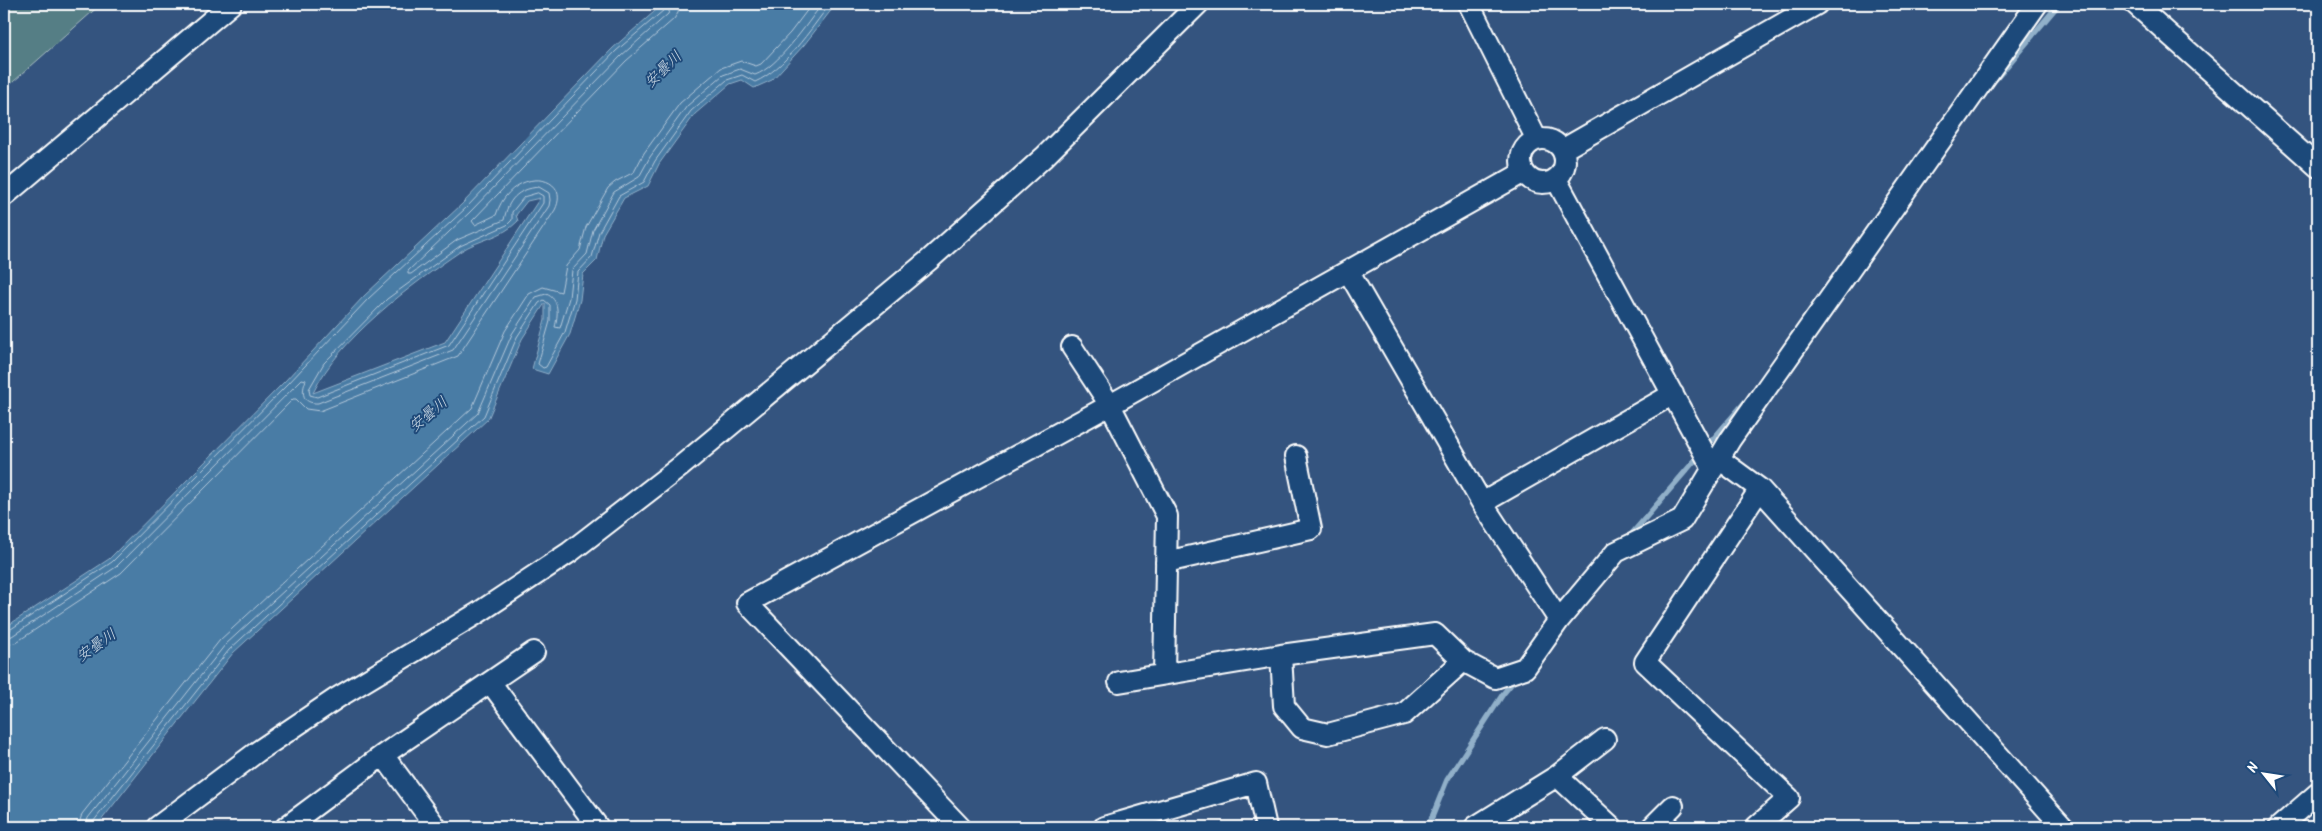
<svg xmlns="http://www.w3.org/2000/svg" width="2322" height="831" font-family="Kalam,'Klee One',sans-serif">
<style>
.green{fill:#557e85;stroke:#aabec2}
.water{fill:#487ba5;stroke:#91b0c9;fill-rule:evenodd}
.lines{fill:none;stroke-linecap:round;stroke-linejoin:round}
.shore{stroke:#b6cadb;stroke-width:1}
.stream{stroke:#91b0c9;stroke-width:5.5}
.minor-casing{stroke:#fff;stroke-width:24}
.minor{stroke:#1f4a7a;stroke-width:20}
.labels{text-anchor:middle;stroke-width:4;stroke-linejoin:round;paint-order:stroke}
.water-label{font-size:15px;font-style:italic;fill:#d1dee8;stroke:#1f4a7a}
</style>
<rect width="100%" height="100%" fill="#34547f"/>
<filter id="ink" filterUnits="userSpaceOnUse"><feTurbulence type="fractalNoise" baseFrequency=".02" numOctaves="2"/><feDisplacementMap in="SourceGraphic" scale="10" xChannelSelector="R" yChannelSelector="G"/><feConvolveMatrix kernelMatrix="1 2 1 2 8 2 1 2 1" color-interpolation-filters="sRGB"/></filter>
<g filter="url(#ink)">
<path class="green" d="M4,4H101L4,90Z"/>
<path class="water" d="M663,4H836L804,45L772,80L754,88L742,80L730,84L695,114L659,164L648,186L624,198L603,234L597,260L583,274L580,300L570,334L548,374L532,369L545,320V303L522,339L488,419L233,653L96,827H4V628L109,559L285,381L364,296L462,204L613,48ZM540,198L445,342L313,393C339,338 411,285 461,251C479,239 502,238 518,221L516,215L527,201Z"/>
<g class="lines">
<path class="shore" d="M538,193L543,196V203L449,345L317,397L310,395L309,389L324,363L387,299L460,246L507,225L512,220V212L524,197Z
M4,631H8L112,562L288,384L368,299L466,208L616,51L664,10L666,4
M4,638L12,636L116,567L302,379L306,380C301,392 302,404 318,403L453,350L549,206L550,200L549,193L539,187C517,189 508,200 504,220L457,240L411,274H408V271L470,212L621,56L668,14L672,4
M4,645L15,643L121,573L293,399H296L306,409L320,411L458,356L555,210C573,174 512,164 496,215L475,225L472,221L626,61L674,19L678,13L680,4
M78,827L82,814L220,640L472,408L505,331L529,294L543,287L561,292L566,266L580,250L586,227L608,188L615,182L634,172L644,153L680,103L721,68L741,61L756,66L761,64L790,33L812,4
M86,827L88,818L225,645L478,413L512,334L536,297L546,294C560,299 558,315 555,327L560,328L569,298L572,270L587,254L593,230L614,192L639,177L650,157L687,106L723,75L740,69L755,75C778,67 807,24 822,4
M92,827L93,822L229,650L484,416L517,337L539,303L544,300L550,305V321L538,364L543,368L546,367L565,332L575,299L578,272L592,257L599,232L619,196L644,182L655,161L691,111L727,80L742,75L755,82C785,69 810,30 830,4"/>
<path class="stream" d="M1996,79L2059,4
M1629,537L1745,402
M1428,827L1447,780L1503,694L1517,677"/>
<defs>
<path id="minor" d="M1469,4L1537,140
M2135,4L2318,167
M1521 161a22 22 0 1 1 44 0a22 22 0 1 1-44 0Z
M1562,150L1817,4
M1556,179L1713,469
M4,196L231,4
M1348,271L1482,503L1559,620
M1072,347L1110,405L1167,516L1164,674
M1719,459L1760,489L2063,827
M1482,503L1673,394
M1166,562L1311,529L1296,456
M1281,655L1284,706L1302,728L1328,734L1404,714L1463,661
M490,682L598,827
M1119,682L1281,655L1435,634L1463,661L1495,678L1525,668L1559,620L1616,552L1682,520L1730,440L2037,4
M383,755L436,827
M1557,776L1605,739
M157,827L257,752L337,698L478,613L570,552L680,467L929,260L1044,157L1198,4
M286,827L383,755L534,652
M960,827L747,603L1110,405L1524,172
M1104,827L1256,783L1266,827
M1475,827L1557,776L1612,827
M1652,827L1673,806
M1756,827L1789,798L1645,662L1760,489
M2279,827L2318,793"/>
</defs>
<use href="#minor" class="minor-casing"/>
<use href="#minor" class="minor"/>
</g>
</g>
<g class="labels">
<g class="water-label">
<text transform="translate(663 69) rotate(-44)" y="5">安曇川</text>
<text transform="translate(428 414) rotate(-40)" y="5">安曇川</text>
<text transform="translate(96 645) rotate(-35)" y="5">安曇川</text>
</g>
</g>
<rect width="2322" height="831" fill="none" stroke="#1f4a7a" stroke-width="20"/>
<rect x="10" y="10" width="2302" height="811" fill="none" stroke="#fff" stroke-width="2" filter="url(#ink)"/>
<g transform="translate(2264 774) rotate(300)" stroke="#1f4a7a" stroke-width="4" paint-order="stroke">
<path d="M0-4L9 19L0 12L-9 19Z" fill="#ffffff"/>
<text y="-8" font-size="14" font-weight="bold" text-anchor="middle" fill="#ffffff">N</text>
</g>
</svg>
